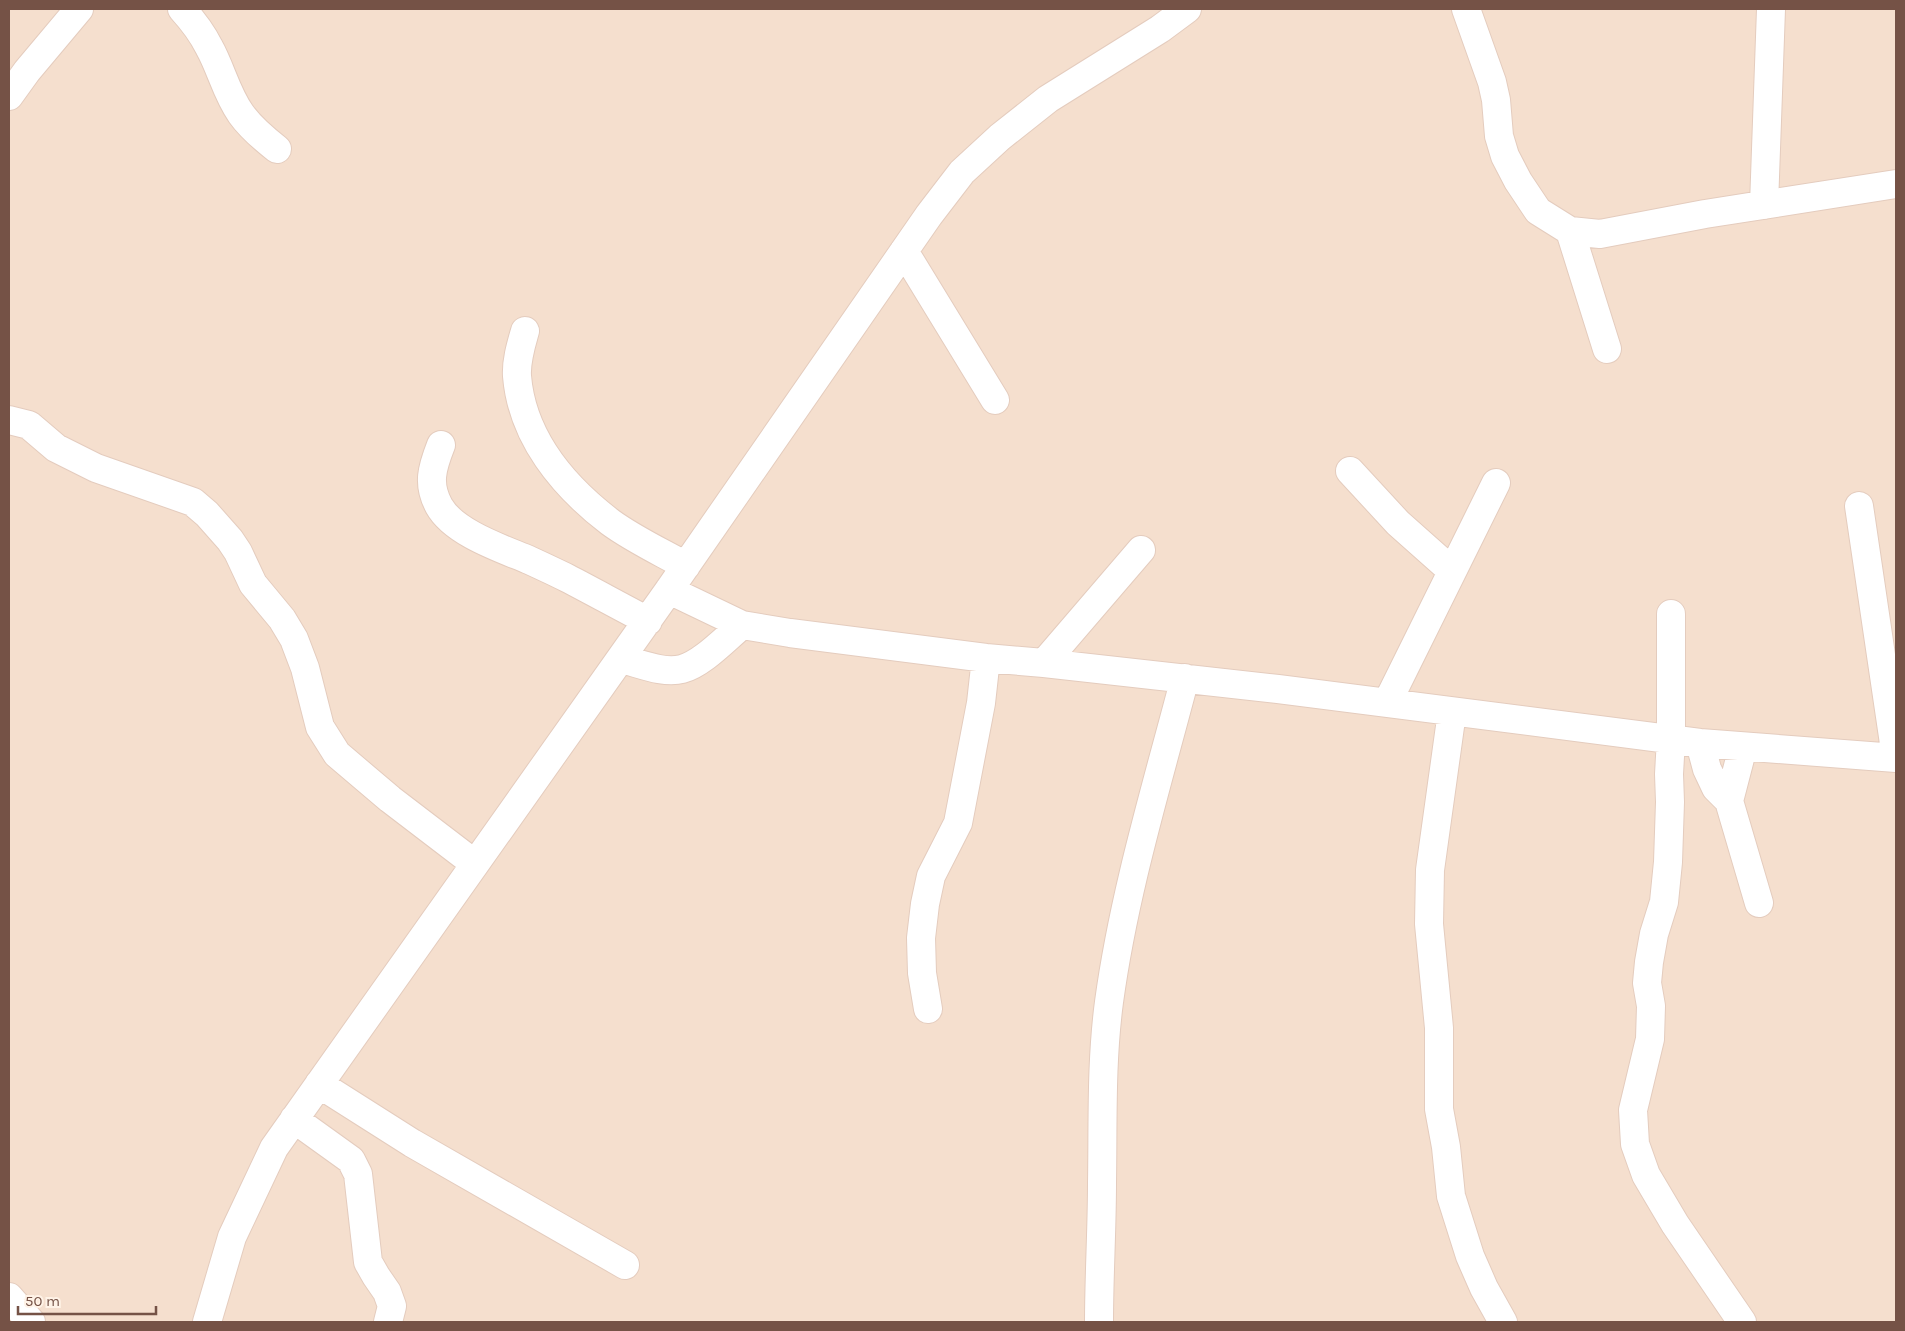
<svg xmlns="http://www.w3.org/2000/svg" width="1905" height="1331" font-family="Karla,sans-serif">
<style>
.residential{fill:#f5dfce}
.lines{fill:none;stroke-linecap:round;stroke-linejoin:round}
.minor-casing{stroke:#e4ccbe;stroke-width:30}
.minor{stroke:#fff;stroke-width:28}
</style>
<rect width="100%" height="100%" fill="#fdefdf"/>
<path class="residential" d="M9,9H1896V1322H9Z"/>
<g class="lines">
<defs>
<path id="minor" d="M182,9C192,20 202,33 209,47C221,68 226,93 241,114C251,128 263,138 277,149
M1466,9L1492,82L1496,100L1499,136L1505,156L1518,181L1538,211L1570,231L1600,234L1705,214L1896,184
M9,96L27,71L79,9
M1764,205L1771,9
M1570,231L1607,349
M904,251L995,400
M525,331C521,345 516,361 517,376C522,437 563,486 610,522C633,539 661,552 686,566
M9,420L29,425L56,448L96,468L193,502L207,514L230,540L238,552L253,584L282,619L294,639L305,668L320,727L337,754L390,799L475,864
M441,445C432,468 427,484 439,506C454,533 503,549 529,560C542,566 555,572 567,578C594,592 621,607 648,621
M1350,471L1398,523L1452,571
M1859,506L1896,757
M669,590L742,625L790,633L986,658L1044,663L1278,689L1700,743L1896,758
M1671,614V739L1669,774L1670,802L1668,862L1664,902L1654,934L1649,962L1647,983L1651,1006L1650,1039L1633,1110L1635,1144L1646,1175L1675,1224L1742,1322
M621,659C639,663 663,674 682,669C702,664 726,638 742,625
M1044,663L1141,550
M1387,703L1496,483
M1452,712L1430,870L1429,924L1439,1028V1109L1446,1147L1451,1196L1470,1256L1484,1288L1503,1322
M1700,743L1707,769L1716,788L1729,801L1759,903
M1729,801L1743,747
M928,1009L922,973L921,938L925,904L931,876L958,823L981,703L986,658
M319,1084L412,1143L625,1265
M294,1119L351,1160L358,1174L368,1262L376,1276L387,1292L392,1306L388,1322
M9,1297L31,1322
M207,1322L232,1237L274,1148L669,590L929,215L962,172L1000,137L1048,99L1160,29L1187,9
M1099,1322C1099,1276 1102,1229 1102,1183C1103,1122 1101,1062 1109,1002C1124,892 1157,785 1185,678"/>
</defs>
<use href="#minor" class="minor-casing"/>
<use href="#minor" class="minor"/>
</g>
<rect width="1905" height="1331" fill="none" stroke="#755246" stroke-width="20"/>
<path d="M18 1306v8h138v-8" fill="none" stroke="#755246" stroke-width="2.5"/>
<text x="25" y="1306" font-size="15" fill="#755246" stroke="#fff3e7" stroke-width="4" paint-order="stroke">50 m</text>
</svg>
